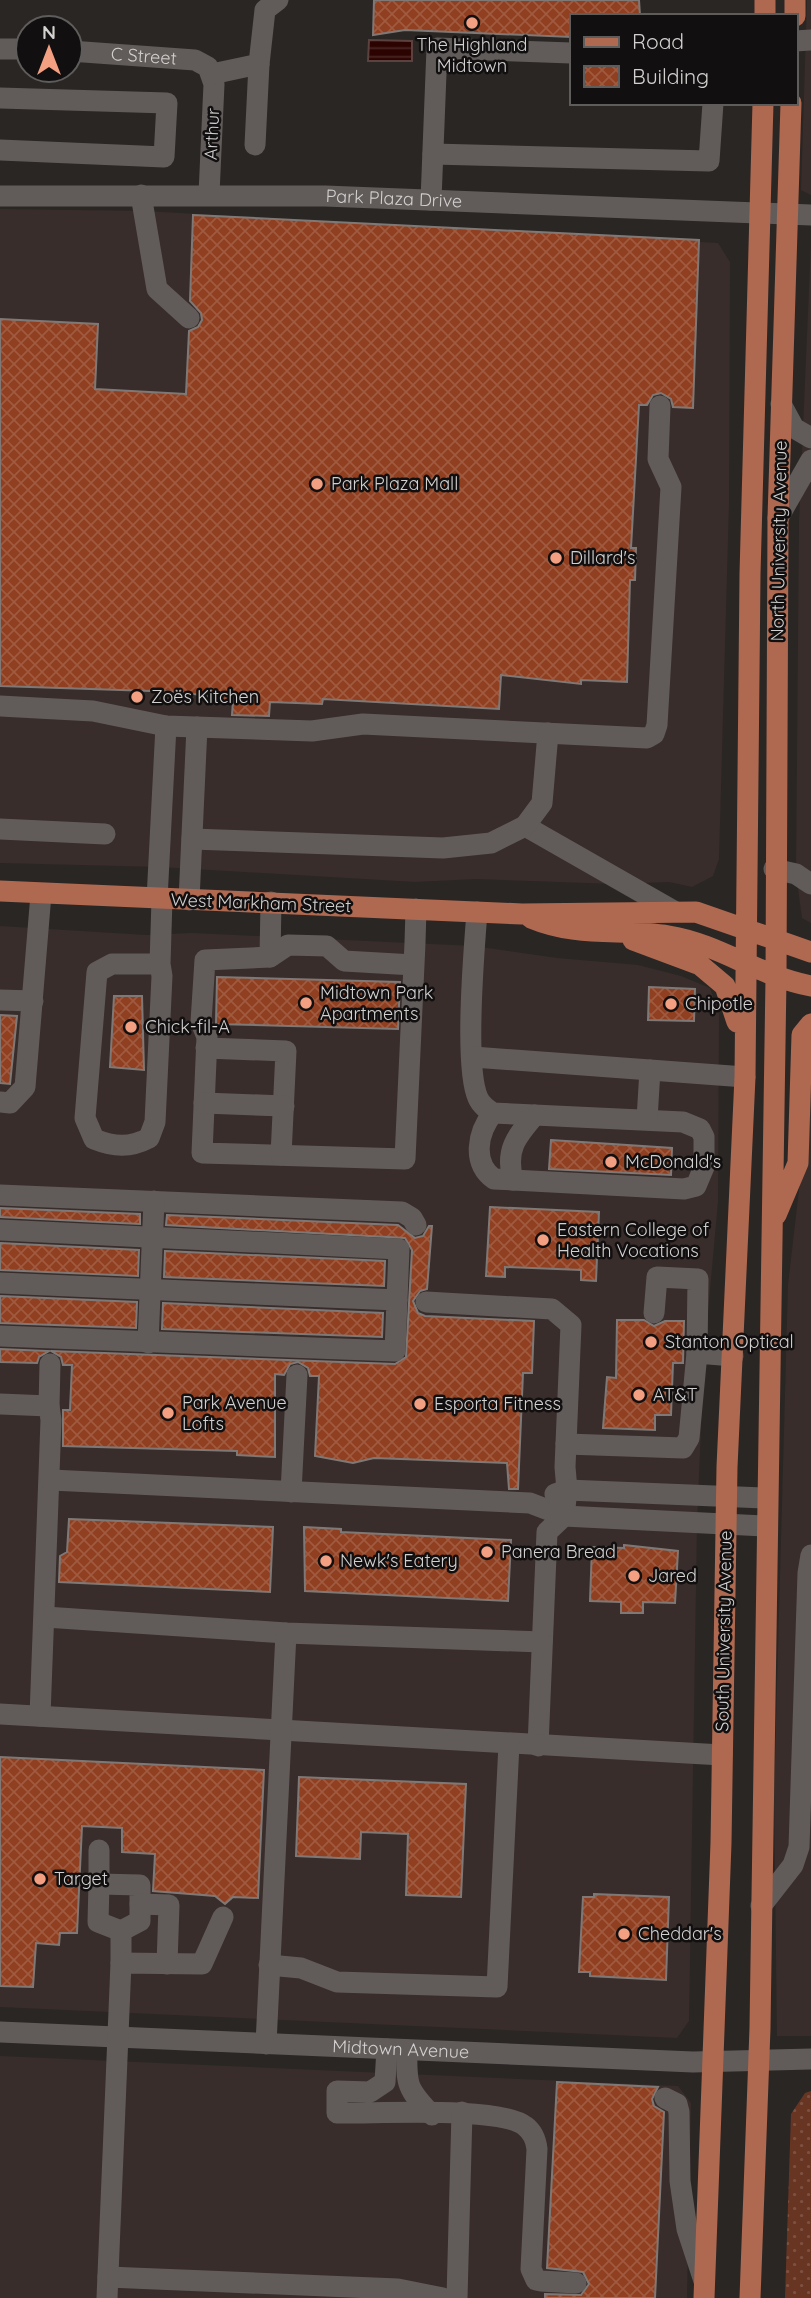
<svg xmlns="http://www.w3.org/2000/svg" width="811" height="2298" font-family="Quicksand,sans-serif">
<style>
.built{fill:#382d2a}
.green{fill:url(#green-dots)}
.water{fill:url(#water-rules);stroke:#5d413e;stroke-width:2}
.building{fill:url(#building-cross-hatch);stroke:#7e7977;stroke-width:2}
.lines{fill:none;stroke-linecap:round;stroke-linejoin:round}
.minor{stroke:#615c5a;stroke-width:21}
.major{stroke:#ae6950;stroke-width:21}
.poi-dot{fill:#f39f82;stroke:#110f0f;stroke-width:2.5}
.labels{text-anchor:middle;stroke-width:5;stroke-linejoin:round;paint-order:stroke}
.poi-label{font-size:18px;fill:#d3d1d0;stroke:#110f0f;text-anchor:start}
.street-label{font-size:18px;fill:#d3d1d0;stroke:#110f0f}
</style>
<defs>
<pattern id="green-dots" width="8" height="8" patternUnits="userSpaceOnUse" patternTransform="scale(1.75)"><rect width="8" height="8" fill="#683523"/><path d="M2 2h.1M6 6h.1" fill="none" stroke="#7d5142" stroke-width="1.8" stroke-linecap="round"/></pattern>
<pattern id="water-rules" width="6" height="5" patternUnits="userSpaceOnUse" patternTransform="scale(1.75)"><rect width="6" height="5" fill="#2b0300"/><path d="M0 2.5h6" fill="none" stroke="#492724"/></pattern>
<pattern id="building-cross-hatch" width="8" height="8" patternUnits="userSpaceOnUse" patternTransform="scale(1.75)"><rect width="8" height="8" fill="#903f20"/><path d="M0 0l8 8M0 8l8-8" fill="none" stroke="#9f5a3f"/></pattern>
</defs>
<rect width="100%" height="100%" fill="#2a2624"/>
<path class="built" d="M807,0H811V195L801,190Z
M0,209L144,211L718,243L730,262L729,503L719,859L713,876L692,887L669,882L615,884L476,879L415,882L160,867L0,863Z
M811,243V923L802,918L796,874L799,522Z
M0,926L146,935L192,933L474,946L557,958L638,965L681,976L710,988L719,1014L718,1202L704,1356L697,1524L689,2021L677,2038L0,2007Z
M811,1037V2036H777L774,1796L788,1285L802,1164Z
M0,2056L678,2086L691,2103L687,2298H0Z"/>
<path class="green" d="M811,2091V2298H785L791,2114L805,2093Z"/>
<path class="water" d="M369,40L412,41V61H368Z"/>
<path class="building" d="M374,0H639L640,16H571V37L405,30L373,35Z
M193,215L699,240L693,408L673,407L671,399L661,393L653,395L647,405H639L631,548H636L635,580H630L627,682L581,680V684L501,675L499,709L323,699L322,704L270,702L269,716L232,715L233,701L200,699V695L181,692L0,686V319L98,324L95,389L186,394L189,331L198,327L202,320L201,313L190,301Z
M217,977L400,982L398,1029L216,1024Z
M649,987L695,989L694,1021L648,1020Z
M114,996H142L144,1070L110,1067Z
M0,1015L17,1016L10,1084L0,1083Z
M551,1140L672,1148L671,1175L549,1169Z
M490,1207L599,1212L596,1281L581,1280V1270L505,1267V1277L486,1276Z
M0,1208L140,1214V1224L0,1217Z
M167,1215L398,1225L415,1238L423,1236L429,1226H432L427,1289L420,1291L413,1301L418,1313L425,1316L534,1321L532,1373H523L518,1489H509L507,1463L374,1458L353,1463L315,1456L319,1376H310L308,1368L298,1362L290,1364L284,1375L275,1374V1457L237,1455V1451L63,1446V1410H70L72,1365H63L61,1357L51,1351L395,1364L406,1357L412,1250L405,1238L166,1225Z
M0,1243L139,1250L138,1276L0,1270Z
M165,1251L385,1261L384,1286L164,1277Z
M0,1296L137,1302L136,1328L0,1323Z
M163,1303L383,1313L382,1337L162,1329Z
M617,1320H644L654,1326L665,1321H684L683,1363H673L671,1415H655V1430L603,1428L607,1377L616,1378Z
M0,1349L49,1351L39,1357L37,1363L0,1362Z
M69,1519L273,1527L270,1592L59,1582L60,1556L67,1552Z
M304,1527L341,1529V1532L511,1540L508,1601L305,1591Z
M624,1545L678,1551L675,1603L643,1602V1613H621V1602L590,1601L592,1547L624,1548Z
M0,1757L264,1770L258,1898L233,1897L225,1904L215,1896L153,1891L155,1854L122,1852V1828L82,1826L77,1933H60L59,1945L36,1943L33,1987L0,1986Z
M299,1777L466,1784L461,1897L406,1895L408,1834L361,1832L360,1859L296,1856Z
M594,1894L669,1897L666,1980L590,1976V1972H579L583,1897H594Z
M557,2082L658,2087L652,2099L654,2106L664,2112L655,2298H545V2294L581,2295L589,2284L583,2272L547,2268Z"/>
<g class="lines">
<g class="minor">
<path d="M795,41L811,40"/>
<path d="M0,49H28"/>
<path id="s1" d="M70,51L195,60L208,67L214,84L209,194"/>
<path d="M212,74L259,64L265,10L278,0"/>
<path d="M0,98L167,103L164,157L0,150"/>
<path d="M255,145L259,64"/>
<path d="M433,154L709,161L713,103"/>
<path d="M141,195L157,289L189,318"/>
<path id="s2" d="M0,196H325L811,215"/>
<path d="M431,200L437,48L571,53"/>
<path d="M781,404L794,428L811,438"/>
<path d="M778,518L811,460"/>
<path d="M0,706L93,711L166,726L312,731L363,724L647,738L654,734L657,725L671,487L658,459L660,406"/>
<path d="M525,826L674,911"/>
<path d="M0,829L105,834"/>
<path d="M192,839L443,848L491,843L525,826L542,803L548,733"/>
<path d="M774,869L796,874L811,884"/>
<path d="M157,899L166,726"/>
<path d="M189,900L197,727"/>
<path d="M477,912C474,950 464,1067 478,1098C481,1105 487,1109 493,1113L683,1122L700,1129L704,1137V1167L696,1186L684,1189L494,1179C472,1163 477,1133 493,1113"/>
<path d="M270,957L271,902"/>
<path d="M160,964H112L97,972L85,1118L94,1139C114,1147 130,1148 149,1138L155,1122L162,976L160,964L162,899"/>
<path d="M414,965L344,961L327,946L288,945L270,957L205,960L201,1022L207,1037L202,1153L405,1159L415,943L416,909"/>
<path d="M0,1000L33,1001"/>
<path d="M206,1048L286,1051L281,1155"/>
<path d="M473,1057L745,1077"/>
<path d="M0,1102L10,1103L25,1087L41,894"/>
<path d="M204,1103L284,1106"/>
<path d="M647,1119L650,1070"/>
<path d="M513,1180C505,1150 516,1137 535,1115"/>
<path d="M0,1195L402,1212L412,1218L416,1225"/>
<path d="M0,1230L399,1249L397,1300"/>
<path d="M0,1283L397,1300L395,1351L0,1336"/>
<path d="M426,1302L552,1309L571,1325L565,1467L567,1490L564,1516L547,1532L538,1746"/>
<path d="M654,1313L657,1277L698,1279L697,1353"/>
<path d="M148,1343L154,1201"/>
<path d="M0,1404L49,1406L51,1420L40,1716"/>
<path d="M49,1406L50,1364"/>
<path d="M566,1444L683,1448L689,1438L697,1353L733,1356"/>
<path d="M51,1480L530,1503L564,1516L766,1526"/>
<path d="M291,1492L297,1375"/>
<path d="M555,1494L567,1490L766,1498"/>
<path d="M45,1617L286,1633L542,1642"/>
<path d="M0,1714L722,1755"/>
<path d="M99,1850V1884L140,1885V1921L121,1931V1963"/>
<path d="M99,1884L98,1922L121,1931"/>
<path d="M140,1904L169,1905L167,1964"/>
<path d="M761,1906L793,1865L799,1847L808,1573L811,1555"/>
<path d="M269,1965L301,1968L337,1982L497,1987L509,1744"/>
<path id="s3" d="M0,2032L693,2062L811,2059"/>
<path d="M266,2044L286,1633"/>
<path d="M387,2049L385,2082L370,2092L337,2091V2113C374,2114 501,2106 525,2126C533,2132 536,2140 537,2149L531,2269L536,2280L541,2281L576,2283"/>
<path d="M407,2050C406,2085 407,2089 432,2115"/>
<path d="M665,2098L677,2104L679,2112L680,2181L687,2229L704,2281"/>
<path d="M108,2277L398,2289L443,2298"/>
<path d="M107,2298L121,1963L202,1964L223,1917"/>
<path d="M457,2298L462,2112"/>
</g>
<path class="major" d="M765,16V0
M795,16V0
M0,891L522,914L696,912L811,952
M531,918C579,938 620,928 669,936C719,944 759,976 811,986
M633,940L700,965L725,986L737,1022
M776,1215L798,1163L802,1035L811,1024
M704,2298L721,1843L727,1467L745,1077L750,574L763,103
M750,2298L760,2028L776,978L778,518L791,103"/>
</g>
<g class="poi-dot">
<circle cx="472" cy="23" r="7"/>
<circle cx="317" cy="484" r="7"/>
<circle cx="556" cy="558" r="7"/>
<circle cx="137" cy="697" r="7"/>
<circle cx="306" cy="1003" r="7"/>
<circle cx="671" cy="1004" r="7"/>
<circle cx="131" cy="1027" r="7"/>
<circle cx="611" cy="1162" r="7"/>
<circle cx="543" cy="1240" r="7"/>
<circle cx="651" cy="1342" r="7"/>
<circle cx="639" cy="1395" r="7"/>
<circle cx="420" cy="1404" r="7"/>
<circle cx="168" cy="1413" r="7"/>
<circle cx="487" cy="1552" r="7"/>
<circle cx="326" cy="1561" r="7"/>
<circle cx="634" cy="1576" r="7"/>
<circle cx="40" cy="1879" r="7"/>
<circle cx="624" cy="1934" r="7"/>
</g>
<g class="labels">
<g class="poi-label">
<text x="472" y="51" text-anchor="middle">The Highland<tspan x="472" dy="21">Midtown</tspan></text>
<text x="331" y="490">Park Plaza Mall</text>
<text x="570" y="564">Dillard's</text>
<text x="151" y="703">Zoës Kitchen</text>
<text x="320" y="999">Midtown Park<tspan x="320" dy="21">Apartments</tspan></text>
<text x="685" y="1010">Chipotle</text>
<text x="145" y="1033">Chick-fil-A</text>
<text x="625" y="1168">McDonald's</text>
<text x="557" y="1236">Eastern College of<tspan x="557" dy="21">Health Vocations</tspan></text>
<text x="665" y="1348">Stanton Optical</text>
<text x="653" y="1401">AT&amp;T</text>
<text x="182" y="1409">Park Avenue<tspan x="182" dy="21">Lofts</tspan></text>
<text x="434" y="1410">Esporta Fitness</text>
<text x="501" y="1558">Panera Bread</text>
<text x="340" y="1567">Newk's Eatery</text>
<text x="648" y="1582">Jared</text>
<text x="54" y="1885">Target</text>
<text x="638" y="1940">Cheddar's</text>
</g>
<g class="street-label">
<text dy="6" stroke="none"><textPath href="#s1" startOffset="74">C Street</textPath></text>
<text transform="translate(212 134) rotate(-87)" y="6">Arthur</text>
<text dy="6" stroke="none"><textPath href="#s2" startOffset="394">Park Plaza Drive</textPath></text>
<text transform="translate(779 541) rotate(-89)" y="6">North University Avenue</text>
<text transform="translate(261 903) rotate(2)" y="6">West Markham Street</text>
<text transform="translate(724 1631) rotate(-89)" y="6">South University Avenue</text>
<text dy="6" stroke="none"><textPath href="#s3" startOffset="401">Midtown Avenue</textPath></text>
</g>
</g>
<rect x="570" y="14" width="228" height="91" fill="#110f0f" stroke="#5f5d5c" stroke-width="2"/>
<rect x="584" y="37" width="35" height="10" fill="#ae6950" stroke="#5f5d5c" stroke-width="2"/>
<text x="632" y="49" font-size="21" fill="#d3d1d0">Road</text>
<rect x="584" y="66" width="35" height="21" fill="url(#building-cross-hatch)" stroke="#5f5d5c" stroke-width="2"/>
<text x="632" y="84" font-size="21" fill="#d3d1d0">Building</text>
<g transform="translate(49 49)"><circle r="33" fill="#110f0f" stroke="#5f5d5c" stroke-width="2"/>
<path d="M0-5L12 26L0 18L-12 26Z" fill="#f39f82"/>
<text y="-10" font-size="19" font-weight="bold" text-anchor="middle" fill="#d3d1d0">N</text>
</g>
</svg>
